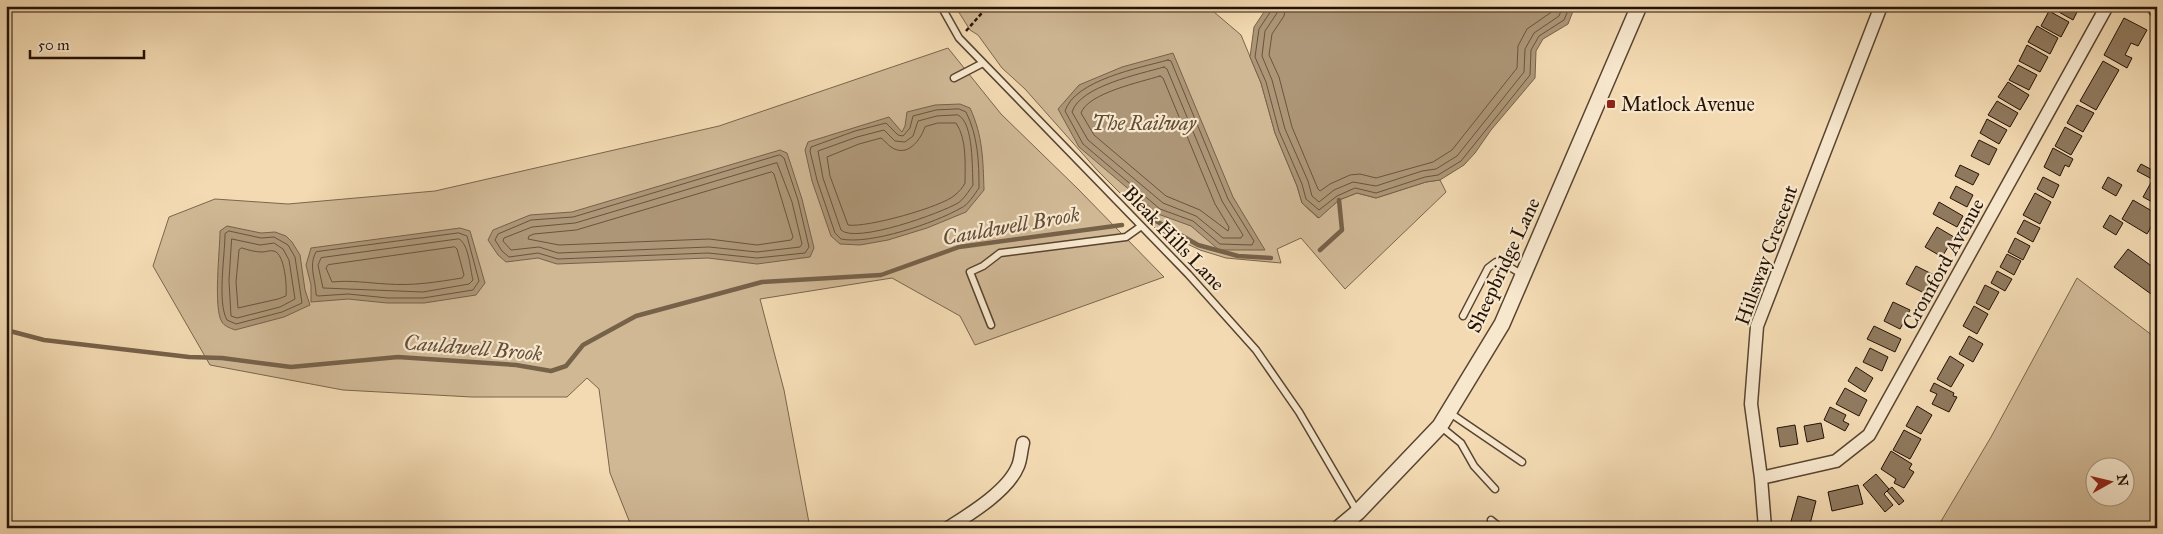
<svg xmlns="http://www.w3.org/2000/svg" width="2163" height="534" font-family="'IM FELL Great Primer',serif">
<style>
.green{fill:#d0b895;stroke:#7a654d;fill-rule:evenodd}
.water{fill:#ad9677;stroke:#766149}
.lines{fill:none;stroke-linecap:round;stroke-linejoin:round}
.shore{stroke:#68543e;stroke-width:1}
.stream{stroke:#766149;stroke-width:4.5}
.building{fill:#907a5f;stroke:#241205}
.service-casing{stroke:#584430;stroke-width:9}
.minor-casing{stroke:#584430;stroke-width:15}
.tertiary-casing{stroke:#584430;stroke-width:18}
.path{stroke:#241205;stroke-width:2.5;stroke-dasharray:4 2.5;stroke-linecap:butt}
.service{stroke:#f7e7cd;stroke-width:6}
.minor{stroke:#f7e7cd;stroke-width:12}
.tertiary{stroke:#f7e7cd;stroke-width:15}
.poi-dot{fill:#8f2418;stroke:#f7e7cd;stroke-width:2}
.labels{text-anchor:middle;stroke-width:4.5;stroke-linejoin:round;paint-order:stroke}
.poi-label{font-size:20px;fill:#241205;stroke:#f7e7cd;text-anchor:start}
.park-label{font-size:20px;font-style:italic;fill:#604c37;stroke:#f7e7cd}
.street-label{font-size:20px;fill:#241205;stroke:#f7e7cd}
.water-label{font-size:21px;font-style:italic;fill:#624d38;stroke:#f7e7cd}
</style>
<rect width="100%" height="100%" fill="#f3dab2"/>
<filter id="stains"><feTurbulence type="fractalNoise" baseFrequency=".004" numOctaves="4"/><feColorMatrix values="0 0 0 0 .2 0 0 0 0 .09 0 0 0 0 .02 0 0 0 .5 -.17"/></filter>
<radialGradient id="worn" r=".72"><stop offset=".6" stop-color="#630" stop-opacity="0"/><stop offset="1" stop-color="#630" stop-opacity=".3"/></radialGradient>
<path class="green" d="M955,6H1220L1214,12L1241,35L1261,83L1275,133L1297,186L1302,203L1318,218L1339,200L1357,193L1376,198L1426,182L1440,180L1446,192L1345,289L1301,238L1277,249L1281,263L1226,258L1200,250L1156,229L1097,170L1025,89L1002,68L978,35L970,30Z
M948,48L1001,114L1078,189L1164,277L975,345L960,316L892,278L760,299L784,390L810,528H632L610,473L599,389L587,378L567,397H472L343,390L210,365L153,266L169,217L215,199L288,204L435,191L719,126Z
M2077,278L2157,339V528H1937L1991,437ZM2126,466V496H2096V466Z"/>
<path class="water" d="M1268,6H1575L1568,24L1543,39L1536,51L1535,78L1491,130L1475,153L1464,165L1440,180L1426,182L1376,198L1357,193L1339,200L1319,218L1302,203L1297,186L1275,133L1261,83L1250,57L1254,27Z
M1173,53L1233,197L1265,250H1219L1191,226L1158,214L1079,147L1058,109L1079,85L1122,67Z
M960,104L970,108C983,136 983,160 984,190L966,212L927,228L888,240L860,245L840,244L831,236L812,181L805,150L808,142L889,117L902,132L905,126L907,112L935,105Z
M780,150L787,153L802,199L814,248L810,257L757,264L708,258L557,264L538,258L506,262L498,255L488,240L493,230L530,215L572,212Z
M227,226L261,233L275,232L286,236L292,242L300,255L305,290L310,305L284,317L235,330C230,328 224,326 222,322C213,309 220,249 220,231Z
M460,228L470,231L485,283L476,295L424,303H387L348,299L311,302V285L306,265L311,248Z"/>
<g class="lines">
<path class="shore" d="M1272,6L1271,11L1259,29L1255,57L1266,82L1279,131L1302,184L1306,199L1319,210L1337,196L1355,188L1376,193L1425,177L1438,175L1461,161L1530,75L1531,50L1539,36L1564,20L1570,6
M1278,6L1277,13L1265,31L1262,56L1272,80L1285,129L1308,181L1312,196L1319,202L1334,190L1353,182L1376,186L1422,171L1436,169L1457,156L1524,72L1525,49L1534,33L1559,16L1563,6
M1286,6L1284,16L1272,34L1269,55L1279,77L1292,127L1318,189L1320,191L1330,184L1350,175L1360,174L1376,178L1433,162L1452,150L1517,68L1518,46L1527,29L1553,11L1555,6
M1168,60L1171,61L1228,199L1254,241L1252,245L1220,244L1193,221L1160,209L1083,144L1065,111C1075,80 1139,68 1168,60Z
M1164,67L1167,69L1222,201L1243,235L1241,238H1223L1196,216L1163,203L1088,140L1072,112C1080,86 1140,74 1164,67Z
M1160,76L1163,78L1215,204L1229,227L1228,231L1200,210L1166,196L1094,135L1081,113C1088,93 1141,82 1160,76Z
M959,109L966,112C978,136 979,162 979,188C974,195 968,205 961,208C935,223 870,245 841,239L835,233L817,180L810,151L811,147L855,131L886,123L898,135L903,136L910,128L913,116L936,110Z
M958,115C974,122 972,170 973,185C969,191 963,200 958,203C941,213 856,244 841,230L823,178L818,151L857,137L884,130L895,141L905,142L913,136L918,121L937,116Z
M938,123H956C967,139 965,164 965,183C963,187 959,192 955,195C942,207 866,228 848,225L830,176L827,157L859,144L881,138C885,141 887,144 891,147C907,158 920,141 925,127Z
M780,155L784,158L798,200L809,247L805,253L757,258L708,253L558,259L538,253L509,257L502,251L495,240L498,234L531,220L573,217Z
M777,163L792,202L802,244L800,247L757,252L709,247L558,253L539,247L511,250L503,241L504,238L532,227L575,223Z
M772,172L774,174L793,237L791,240L757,245L709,239L559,245L528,239L529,236L534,234L576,230Z
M229,231L261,238L274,237L288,245L295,257L302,303L282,312L236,324L227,320C217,302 225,256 225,234Z
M459,233L467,236L479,281L473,290L423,298H388L348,294L318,296L316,295C316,280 308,266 316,252Z
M232,239L260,245L274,243L283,249L289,260L295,299L280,307L237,318L231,316L229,281Z
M459,239C469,244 470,269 473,280L469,284L423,292L323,288L318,265L321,258Z
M455,247L457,249L464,275L462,278C437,282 413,286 387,284C368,283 351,280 332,282L326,268L328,265Z
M242,248C248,250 255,252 262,252C265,252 270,250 274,251C285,254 287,287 286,296L278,299L238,308L236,282L239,250Z"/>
<path class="stream" d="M1148,218H1151L1198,245L1238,256L1271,258
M1320,250L1342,230L1339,200
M6,330L44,340L189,357L222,358L291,367L398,357L516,365L551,371L566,366L583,345L636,316L762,282L881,275L959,247L1122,225"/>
</g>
<path class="building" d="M2059,6H2080L2073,20L2057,11Z
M2049,11L2069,22L2061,37L2041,26Z
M2124,18L2147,30L2138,46L2131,43L2125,55L2132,58L2127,68L2104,55Z
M2037,26L2058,38L2050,54L2028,42Z
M2027,45L2048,57L2040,72L2019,61Z
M2103,61L2119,70L2096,110L2080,101Z
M2018,65L2037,75L2029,90L2009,80Z
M2008,82L2029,95L2020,110L1998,97Z
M1997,101L2018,113L2010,127L1988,115Z
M2077,105L2094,113L2083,132L2067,123Z
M1987,119L2007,130L1999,144L1980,133Z
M2065,127L2082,136L2071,155L2055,146Z
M1979,140L1997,149L1989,165L1971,156Z
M2053,148L2073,159L2069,167L2065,165L2060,176L2044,167Z
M2141,164L2156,172L2152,179L2137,171Z
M1960,165L1979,174L1973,185L1955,176Z
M2043,177L2059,185L2053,198L2037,189Z
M2108,177L2122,185L2116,196L2102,188Z
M2153,179L2157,181L2156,204L2143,197Z
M1956,186L1973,195L1967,207L1950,198Z
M2035,193L2051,202L2040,224L2023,215Z
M2133,200L2157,214V217L2147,234L2122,219Z
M1939,202L1963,216L1957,227L1933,214Z
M2110,215L2123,223L2116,235L2103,227Z
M2024,220L2040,228L2033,242L2017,233Z
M1937,227L1954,237L1942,257L1925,247Z
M2015,238L2030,246L2023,260L2008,252Z
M2128,249L2157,270V286L2151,294L2114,267Z
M2007,254L2021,261L2014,275L2000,267Z
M1916,266L1934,275L1924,293L1906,284Z
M1997,271L2012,279L2005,291L1991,283Z
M1985,285L1999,292L1989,310L1976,303Z
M1893,302L1910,310L1900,329L1884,321Z
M1974,306L1988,314L1977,334L1963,326Z
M1874,326L1901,339L1895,352L1867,339Z
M1969,336L1983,344L1973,362L1959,354Z
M1870,348L1888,357L1882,371L1863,362Z
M1950,356L1964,365L1951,387L1937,379Z
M1856,367L1873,378L1865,392L1848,381Z
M1934,383L1954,393L1953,396L1957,397L1949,412L1932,404L1937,394L1930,391Z
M1845,388L1867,400L1859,416L1836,404Z
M1917,406L1932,415L1921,434L1906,426Z
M1830,407L1846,415L1843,421L1849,424L1845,431L1824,420Z
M1821,423L1824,438L1807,442L1804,426Z
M1795,425L1798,444L1780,447L1777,428Z
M1904,430L1921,439L1910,459L1893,450Z
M1891,451L1912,464L1909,469L1914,472L1904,488L1894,483L1896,479L1881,469Z
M1876,474L1889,489L1884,494L1893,505L1885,512L1863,485Z
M1858,485L1863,504L1832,511L1828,492Z
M1892,487L1904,501L1899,505L1887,491Z
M1798,496L1816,501L1809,528L1790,525Z"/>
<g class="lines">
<defs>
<path id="service" d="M941,6L959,38L1188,274L1256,350L1299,412L1357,511
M954,78L983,63
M1463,316L1488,268L1496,262L1503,263L1523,275
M991,325L970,272L983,266L1000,253L1126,237L1140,227
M1450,413L1522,462
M1440,426L1461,443L1474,466L1495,489
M1491,520L1501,528"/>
<path id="minor" d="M2152,6L2157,12
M1761,478L1836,461L1869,435L2107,6
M948,528C970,514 1008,491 1018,466C1021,459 1021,450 1023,443
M1765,528L1761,478L1751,404L1757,326L1881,6"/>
<path id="tertiary" d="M1339,528L1358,512L1440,426L1502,324L1639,6"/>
</defs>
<use href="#service" class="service-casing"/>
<use href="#minor" class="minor-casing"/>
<use href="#tertiary" class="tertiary-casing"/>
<path class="path" d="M966,31L988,6"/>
<use href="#service" class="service"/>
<use href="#minor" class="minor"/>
<use href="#tertiary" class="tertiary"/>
</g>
<rect class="poi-dot" x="1606" y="99" width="10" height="10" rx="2.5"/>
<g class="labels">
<g class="poi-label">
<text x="1621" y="111">Matlock Avenue</text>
</g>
<g class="park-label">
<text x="1144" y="130">The Railway</text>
</g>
<g class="street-label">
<text transform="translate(1174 238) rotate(46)" y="7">Bleak Hills Lane</text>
<text transform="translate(1766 255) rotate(-70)" y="7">Hillsway Crescent</text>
<text transform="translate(1943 264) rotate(-61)" y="7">Cromford Avenue</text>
<text transform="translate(1503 265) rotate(-65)" y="7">Sheepbridge Lane</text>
</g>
<g class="water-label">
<text transform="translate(1011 226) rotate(-10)" y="7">Cauldwell Brook</text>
<text transform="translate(473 348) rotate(5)" y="7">Cauldwell Brook</text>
</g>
</g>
<rect width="2163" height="534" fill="none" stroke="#f3dab2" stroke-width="25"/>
<rect x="8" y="8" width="2148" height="519" fill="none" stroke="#241205" stroke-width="2.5"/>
<rect x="12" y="12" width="2138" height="509" fill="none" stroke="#241205"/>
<g transform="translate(2110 482) rotate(82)"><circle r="24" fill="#f7e7cd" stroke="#a3927d"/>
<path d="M0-4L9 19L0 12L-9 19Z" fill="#8f2418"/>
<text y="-8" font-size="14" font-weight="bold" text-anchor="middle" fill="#241205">N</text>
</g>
<path d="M30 50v8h114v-8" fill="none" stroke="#241205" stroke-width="2.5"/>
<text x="38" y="50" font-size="15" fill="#241205" stroke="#f7e7cd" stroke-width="4" paint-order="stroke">50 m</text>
<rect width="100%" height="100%" filter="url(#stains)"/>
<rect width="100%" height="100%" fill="url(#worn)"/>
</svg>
